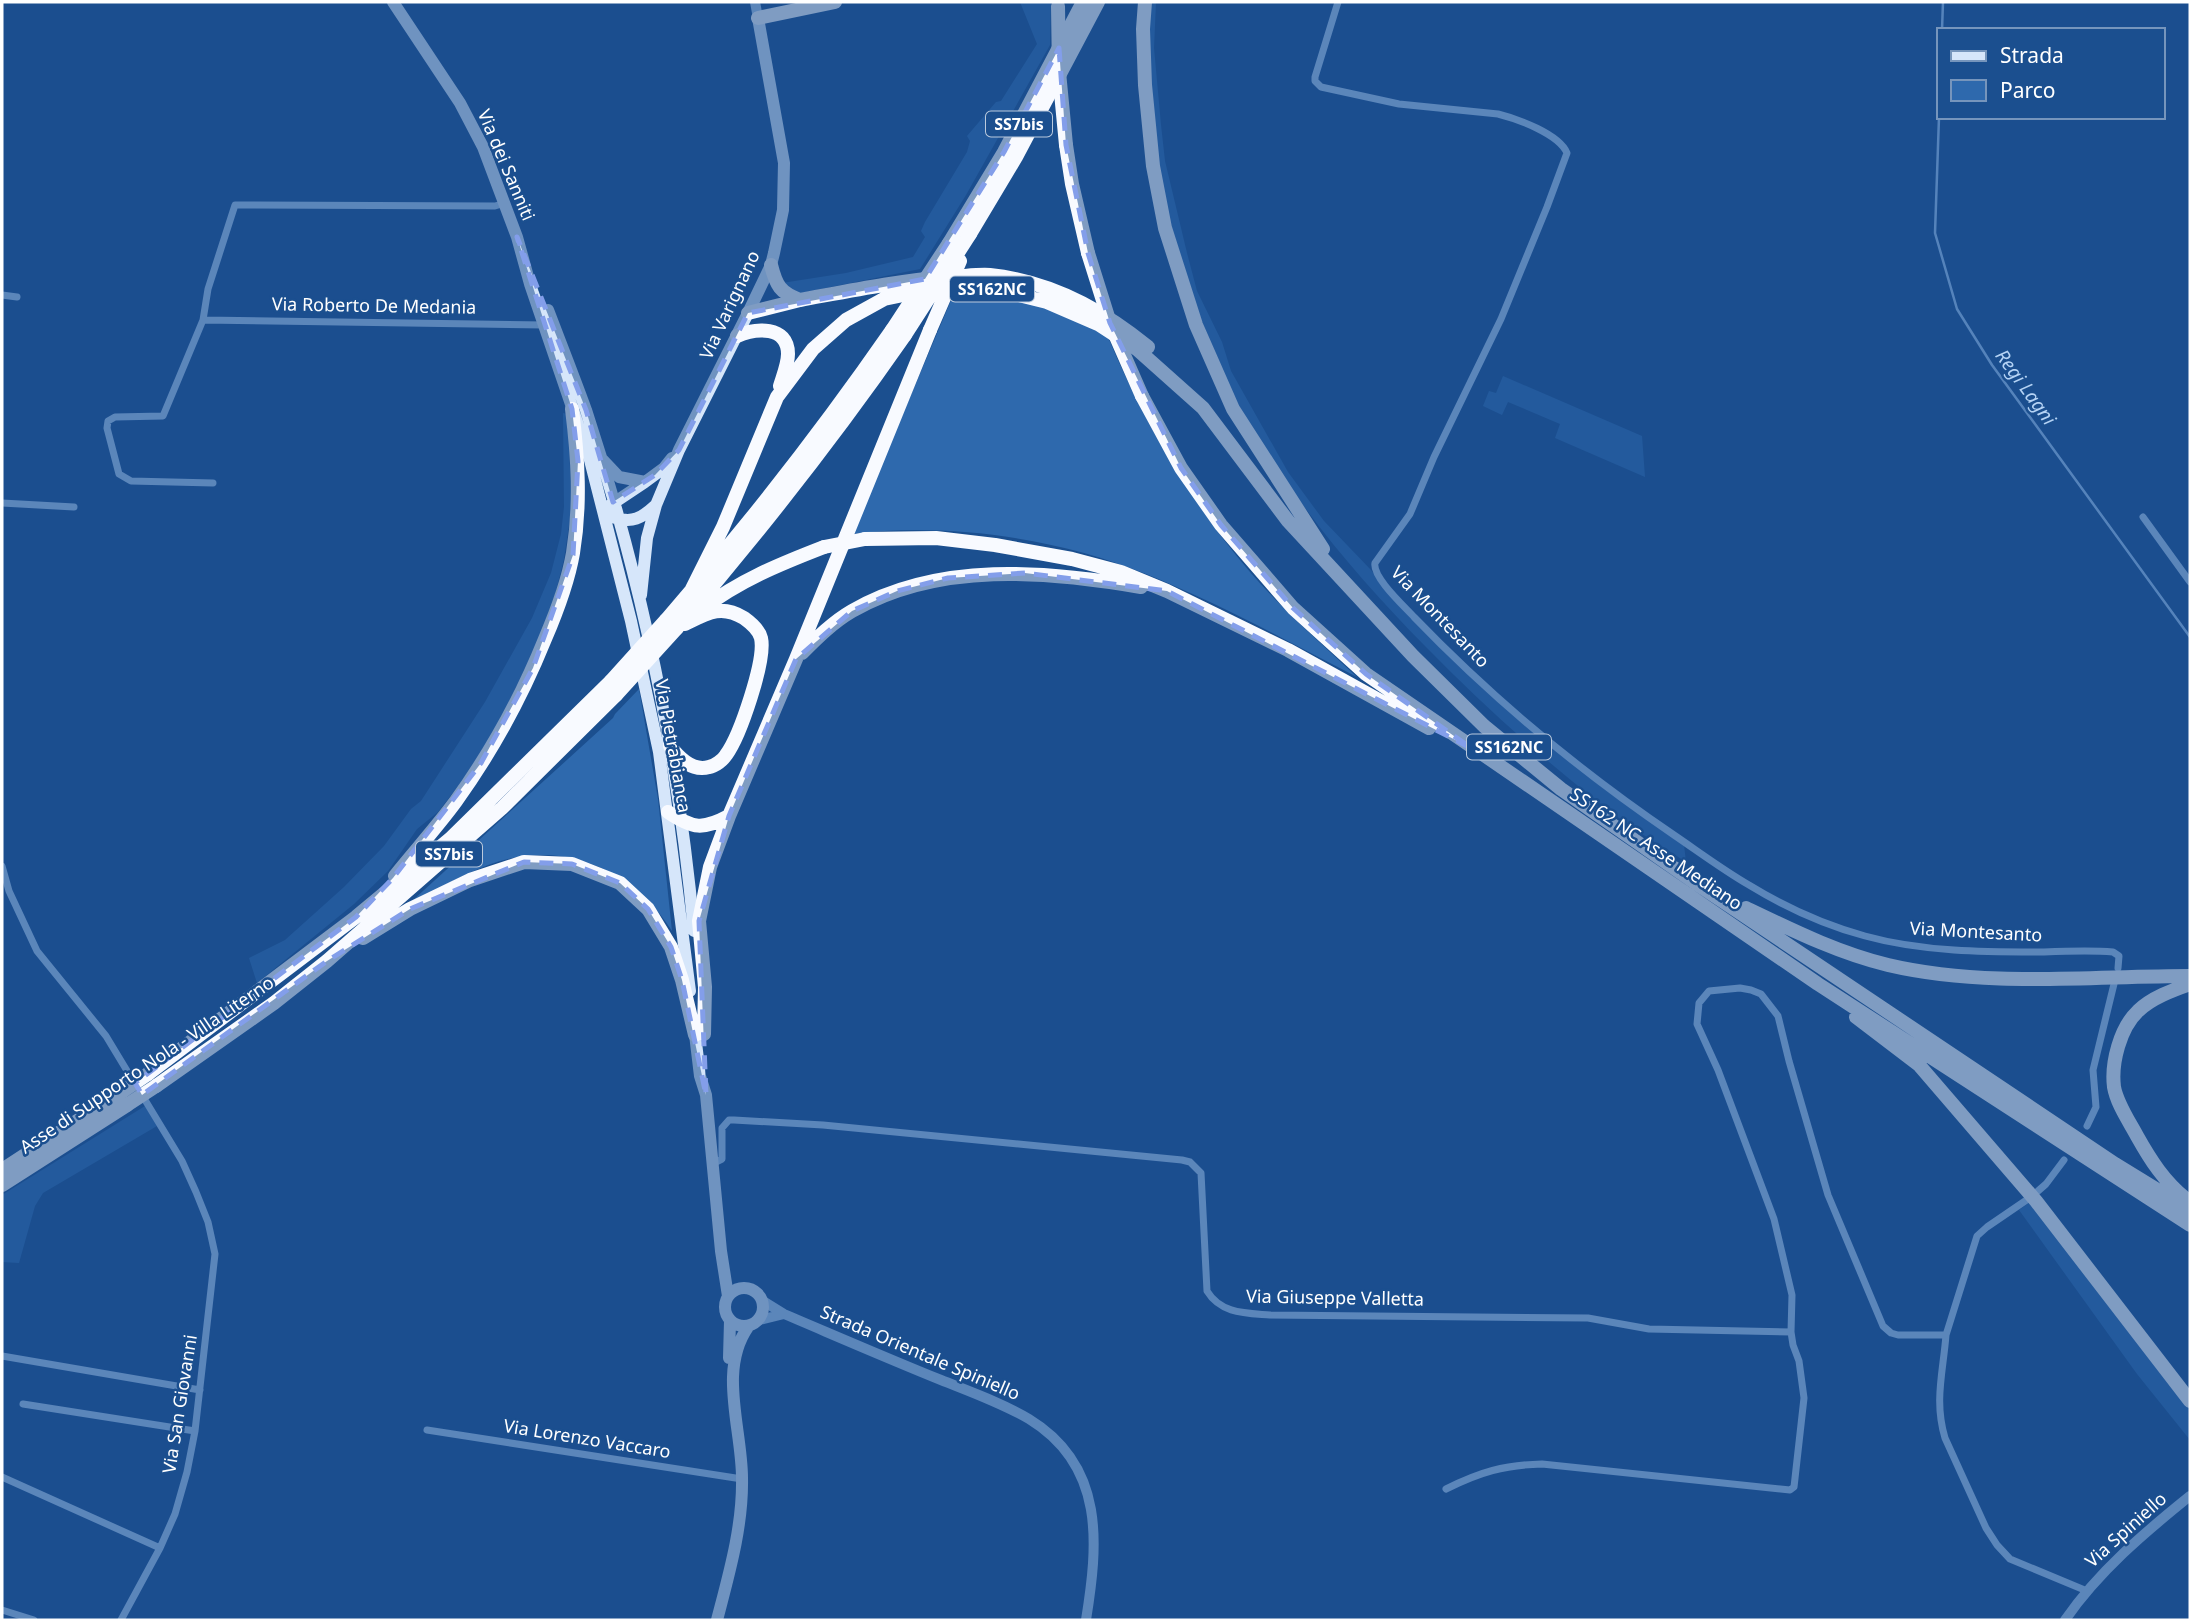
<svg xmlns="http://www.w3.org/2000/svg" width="2192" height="1622" font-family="'Noto Sans',sans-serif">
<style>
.green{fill:#2e69ad}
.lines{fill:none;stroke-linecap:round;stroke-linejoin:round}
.stream{stroke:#9cc4f0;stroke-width:2.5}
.minor{stroke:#a9c9ee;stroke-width:7}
.tertiary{stroke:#a9c9ee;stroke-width:10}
.secondary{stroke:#d6e6fa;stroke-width:12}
.trunk{stroke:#f8faff;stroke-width:14}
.trunk-bridge{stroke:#f8faff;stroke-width:14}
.marked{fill:none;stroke:#839eea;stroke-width:5;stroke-dasharray:14 9;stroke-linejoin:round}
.labels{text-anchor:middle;stroke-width:5;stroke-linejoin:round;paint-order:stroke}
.shield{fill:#1b4f8f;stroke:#bbcadd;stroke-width:2}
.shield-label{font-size:16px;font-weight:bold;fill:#fff}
.street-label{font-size:18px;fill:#fff;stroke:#1b4f8f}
.water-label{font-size:19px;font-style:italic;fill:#b5d3f5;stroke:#1b4f8f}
</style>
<rect width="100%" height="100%" fill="#1b4f8f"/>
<path class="green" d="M1020,2H1051L1050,45L966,195L920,269L801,293H794L782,283L846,273L913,257L925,237L921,231L925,222L967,152L970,141L967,136L996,102L1001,101L1037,44Z
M1149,2H1156L1154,48L1161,125L1165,161L1187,253L1197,291L1222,342L1231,371L1288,472L1324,521L1371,570L1397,603L1517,718L1684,845L1686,862C1664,847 1640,834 1619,818C1550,766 1487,709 1427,648C1332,552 1246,444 1198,316C1174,252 1159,182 1151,114C1146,78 1149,38 1149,2Z
M955,291L988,293L1047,307L1107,335C1143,420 1190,502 1250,572C1283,610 1321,643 1357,677C1288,641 1218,603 1146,574C1058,538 946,522 852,534Z
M1503,376L1642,436L1645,477L1555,438L1560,424L1508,402L1502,415L1483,406L1489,391L1496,393Z
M563,413L567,414L572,505L564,559L554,599L534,651L501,718L468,773L438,812L417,829L388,871L354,904L257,983L249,958L285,940L344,887L384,846L411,809L421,801L485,702L532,618L551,573L561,534L564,507Z
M639,689L658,799L672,931C635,872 568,841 500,861C470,870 441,888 412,901L613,718L615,714Z
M145,1106L157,1126L43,1193L35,1206L19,1263L2,1262V1195Z
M2033,1200L2190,1403V1440L2137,1374L2019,1210Z"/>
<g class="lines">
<path class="stream" d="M1942,30L1943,2
M1939,117L1935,233L1957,309L1992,365L2190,637"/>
<path class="minor" d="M1338,2L1315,77V81L1321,87L1399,104L1498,114C1518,119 1559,134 1567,153L1547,207L1501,319L1434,457L1410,514L1375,563C1372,577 1404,606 1414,617C1493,699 1580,771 1674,835C1699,852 1723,870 1749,885C1785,907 1825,925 1865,936C1923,952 1985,952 2044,952C2067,951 2091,950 2113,952L2119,956L2118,968
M2,295L17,297
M203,320L208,289L235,205L495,206L505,203
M213,483L131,481L119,474L107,428L108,421L115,417L163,416L203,320L544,325
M2,503L74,507
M2143,517L2190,582
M2,866L9,891L37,951L106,1036L135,1084
M2087,1126L2096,1107L2093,1070L2114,984
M712,1164L722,1159V1128L729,1120H734L823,1125L1182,1160L1190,1162L1201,1173L1207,1291C1221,1314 1246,1313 1270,1315L1588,1318L1649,1329L1791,1332
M2038,1191L2046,1184L2064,1160
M1946,1335L1977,1236L1987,1227L2028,1199
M2,1356L200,1390
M23,1404L195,1431
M427,1430L742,1479
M2,1477L160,1548
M1446,1489C1480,1472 1504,1465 1542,1464L1790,1490L1794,1487L1804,1398L1799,1361L1793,1345L1791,1332L1792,1295L1774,1219L1718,1070L1697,1024L1699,1003L1709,991L1740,988L1751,990L1761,994L1778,1016L1789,1061L1828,1195L1883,1326L1891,1333L1898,1335H1946C1943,1373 1934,1401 1945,1438L1986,1528L1997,1545L2010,1559L2087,1591
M2,1610L34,1620
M121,1620L160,1548L175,1514L187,1472L195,1431L215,1254L208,1222L196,1192L182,1161L142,1095"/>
<path class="tertiary" d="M755,2L758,18
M763,1301L784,1314C836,1336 889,1359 941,1380C971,1392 1002,1403 1029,1419C1106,1466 1098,1545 1086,1620
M759,1320L784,1314
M2065,1620C2099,1571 2144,1533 2190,1496"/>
<path class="secondary" d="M393,2L460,103L483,147L517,237L530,284L590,460L631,621L659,752L690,991
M548,310C561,344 574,377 586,410C641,577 678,756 694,931
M602,459L619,477L645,482L664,468L672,458
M609,506L645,482
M613,517C632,524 642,518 656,505
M641,595L647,538L656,505L679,450L748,313L771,265L774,253L783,210L784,163L758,18
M694,1026L700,1076L706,1095L721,1251L728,1296
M725 1307a19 19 0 1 1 38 0a19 19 0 1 1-38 0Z
M729,1358L730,1321
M717,1620C729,1574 743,1526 742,1478C742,1429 718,1370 748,1327"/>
<path class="trunk" d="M1145,2L1143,29L1145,85L1153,166L1165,228L1196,325L1233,409L1323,549
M758,18L835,2
M1066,145L1072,184L1088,253
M970,234L1016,157L1098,2
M949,243L1004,152L1083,2
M771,265C776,285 780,293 800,300C849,291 897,281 947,277C961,277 976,274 990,275C1049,281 1103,310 1148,347
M748,313L800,300
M737,336C755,328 788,325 788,354C788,364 783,376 780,386
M1142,396L1181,468L1221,525L1293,608L1366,674L1818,984L2190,1225
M865,539L936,538L995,545L1072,559L1121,572L1167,591L1288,650L1429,728
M690,593L723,527L777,397L813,349L846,320L884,299L942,287L990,288L1047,302L1098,324L1138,350L1203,408L1288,521L1413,656L1484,726L1561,789L1697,884L2115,1164L2190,1210
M701,610C738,581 780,564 824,547
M666,620C747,527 822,431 892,330
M677,628C758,534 834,437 905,335
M802,653C817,638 833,622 852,611C939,561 1046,571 1141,587
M670,746C679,758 692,772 709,767C715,766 723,760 726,755C740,736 766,660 761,638C759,630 751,623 744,618C721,604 707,613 685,624
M668,812C693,829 703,830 729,816
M395,876C415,851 437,827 456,801C492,751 522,696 545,639C557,611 568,582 573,553C581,504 578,458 572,409
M1746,908C1792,930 1838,953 1888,965C1986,988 2091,976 2190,976
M363,938L410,909L470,880L524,862L572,864L620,883L648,909L671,947L682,980L695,1035
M1856,1017L1919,1065L2036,1201L2190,1401
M704,1034L705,987L699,921L710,867L729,816L796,659L930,330
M148,1074L356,917L450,839L611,681
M156,1086L274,1003L327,961L502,808L616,695
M2,1170L120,1093
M2,1185L127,1105
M2186,1199C2164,1181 2151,1161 2137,1136C2129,1121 2117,1104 2114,1087C2111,1063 2120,1028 2138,1011C2151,998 2173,990 2190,984"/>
<path class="trunk-bridge" d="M1058,6L1059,72L1066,145
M1088,253L1110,323L1142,396
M892,330L949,243
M930,330L960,261
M905,335L970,234
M824,547L865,539
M611,681L666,620
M616,695L677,628
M120,1093L148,1074
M127,1105L156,1086"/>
</g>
<path d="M0 0H2192V1622H0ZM1059,48L1066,145L1088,253L1110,323L1181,468L1221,525L1293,608L1366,674L1471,748L1167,591L1025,573L948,578L897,591L852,611L796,659L729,816L699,921L706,1095L682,980L671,947L648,909L620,883L572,864L524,862L410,909L327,961L142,1095L135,1083L356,917L393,878L481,763L533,668L573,555L578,461L572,409L517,237L586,410L613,502L655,475L679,450L748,313L925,279L1004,152Z" fill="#1b4f8f" fill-opacity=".55" fill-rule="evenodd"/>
<path class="marked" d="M1059,48L1066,145L1088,253L1110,323L1181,468L1221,525L1293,608L1366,674L1471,748L1167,591L1025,573L948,578L897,591L852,611L796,659L729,816L699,921L706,1095L682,980L671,947L648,909L620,883L572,864L524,862L410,909L327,961L142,1095L135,1083L356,917L393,878L481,763L533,668L573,555L578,461L572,409L517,237L586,410L613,502L655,475L679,450L748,313L925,279L1004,152Z"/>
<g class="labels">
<g class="shield">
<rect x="986" y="111.5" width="66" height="25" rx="5"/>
<rect x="950" y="276.5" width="84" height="25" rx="5"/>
<rect x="1467" y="734.5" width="84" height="25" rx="5"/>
<rect x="416" y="841.5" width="66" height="25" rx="5"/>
</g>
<g class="shield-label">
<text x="1019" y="130">SS7bis</text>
<text x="992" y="295">SS162NC</text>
<text x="1509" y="753">SS162NC</text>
<text x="449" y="860">SS7bis</text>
</g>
<g class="street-label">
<text transform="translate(506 165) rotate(67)" y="6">Via dei Sanniti</text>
<text transform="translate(730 305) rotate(-65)" y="6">Via Varignano</text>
<text transform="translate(374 306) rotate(1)" y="6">Via Roberto De Medania</text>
<text transform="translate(1440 617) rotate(46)" y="6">Via Montesanto</text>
<text transform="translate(673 746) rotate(80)" y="6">Via Pietrabianca</text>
<text transform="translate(1656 849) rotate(34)" y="6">SS162 NC Asse Mediano</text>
<text transform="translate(1976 932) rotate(3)" y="6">Via Montesanto</text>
<text transform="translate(147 1065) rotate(-34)" y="6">Asse di Supporto Nola - Villa Literno</text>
<text transform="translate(1335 1298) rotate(1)" y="6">Via Giuseppe Valletta</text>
<text transform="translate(920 1353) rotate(23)" y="6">Strada Orientale Spiniello</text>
<text transform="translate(180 1404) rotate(-81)" y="6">Via San Giovanni</text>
<text transform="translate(587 1439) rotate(9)" y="6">Via Lorenzo Vaccaro</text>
<text transform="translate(2126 1530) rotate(-42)" y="6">Via Spiniello</text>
</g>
<g class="water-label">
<text transform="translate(2026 387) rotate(54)" y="7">Regi Lagni</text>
</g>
</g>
<rect width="2192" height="1622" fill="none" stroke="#ffffff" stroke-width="7"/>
<rect x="1937" y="28" width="228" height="91" fill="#1b4f8f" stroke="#7695bc" stroke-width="2"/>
<rect x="1951" y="51" width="35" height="10" fill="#d6e6fa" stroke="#7695bc" stroke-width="2"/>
<text x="2000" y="63" font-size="21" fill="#ffffff">Strada</text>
<rect x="1951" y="80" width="35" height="21" fill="#2e69ad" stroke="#7695bc" stroke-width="2"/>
<text x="2000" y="98" font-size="21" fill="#ffffff">Parco</text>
</svg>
